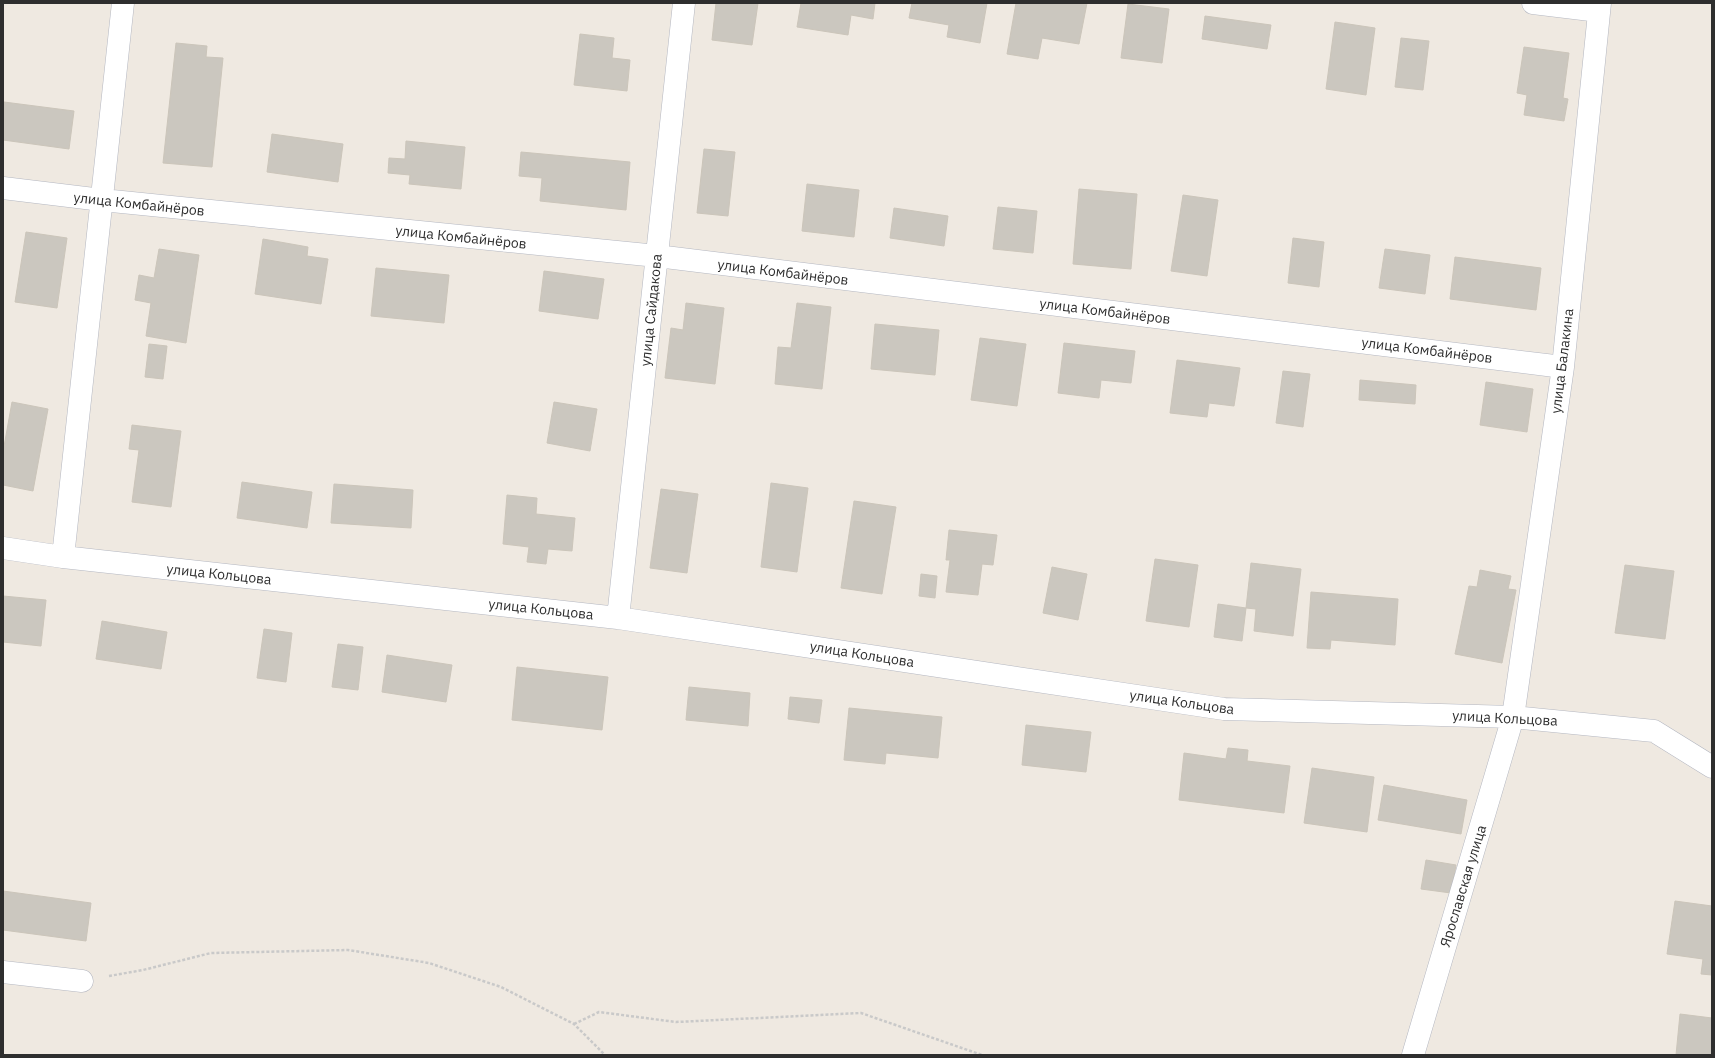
<svg xmlns="http://www.w3.org/2000/svg" width="1715" height="1058" font-family="'IBM Plex Sans',sans-serif">
<style>
.building{fill:#cbc7bf;stroke:#cbc5ba}
.lines{fill:none;stroke-linecap:round;stroke-linejoin:round}
.street-casing{stroke:#b4b7c1;stroke-width:23}
.path{stroke:#c9c9c9;stroke-width:2.5;stroke-dasharray:3 2;stroke-linecap:butt}
.street{stroke:#fff;stroke-width:22}
.labels{text-anchor:middle;stroke-width:3.5;stroke-linejoin:round;paint-order:stroke}
.street-label{font-size:14px;fill:#2e2e2e;stroke:#fff}
</style>
<rect width="100%" height="100%" fill="#efe9e1"/>
<path class="building" d="M716,3H758L752,45L712,40Z
M801,3H875L873,19L851,15L848,35L797,27Z
M912,3H987L980,43L947,37L949,25L909,18Z
M1016,3H1087L1079,44L1042,38L1038,59L1007,54Z
M1128,4L1169,9L1162,63L1121,58Z
M1205,16L1271,25L1267,49L1202,39Z
M1335,22L1375,28L1366,95L1326,89Z
M580,34L614,38L612,58L630,60L627,91L574,85Z
M1401,38L1429,41L1423,90L1395,87Z
M176,43L207,46L206,57L223,58L212,167L163,163Z
M1524,47L1569,53L1563,98L1568,99L1564,121L1524,115L1527,95L1517,93Z
M4,102L74,111L69,149L3,140Z
M272,134L343,144L338,182L267,172Z
M406,141L465,147L461,189L409,184L410,175L388,173L389,158L405,159Z
M704,149L735,152L728,216L697,213Z
M521,152L630,162L626,210L540,201L542,178L519,176Z
M807,184L859,190L854,237L802,231Z
M1079,189L1137,194L1131,269L1073,264Z
M1183,195L1218,200L1207,276L1171,271Z
M998,207L1037,211L1033,253L993,249Z
M894,208L948,216L944,246L890,238Z
M26,232L67,238L57,308L15,302Z
M1293,238L1324,242L1319,287L1288,283Z
M263,239L308,247L307,256L328,259L321,304L255,294Z
M159,249L199,255L186,343L146,336L151,303L135,300L139,275L154,278Z
M1385,249L1430,255L1425,294L1379,288Z
M1455,257L1541,268L1536,310L1450,299Z
M376,268L449,275L444,323L371,316Z
M544,271L604,279L598,319L539,311Z
M686,303L724,308L715,384L665,378L671,328L683,330Z
M797,303L831,307L822,389L775,384L778,347L791,348Z
M875,324L939,330L935,375L871,369Z
M980,338L1026,344L1017,406L971,400Z
M1064,343L1135,351L1131,383L1101,380L1099,398L1058,393Z
M149,344L167,346L163,379L145,377Z
M1177,360L1240,368L1234,406L1209,403L1207,417L1170,413Z
M1283,371L1310,374L1303,427L1276,423Z
M1360,380L1416,385L1415,404L1359,400Z
M1486,382L1533,389L1527,432L1480,425Z
M12,402L48,409L33,491L3,485V452Z
M554,402L597,409L590,451L547,443Z
M132,425L181,431L171,507L132,502L139,450L129,449Z
M242,482L312,492L307,528L237,518Z
M771,483L808,488L797,572L761,567Z
M334,484L413,490L411,528L331,523Z
M661,489L698,494L687,573L650,568Z
M507,495L537,498L536,514L575,518L572,551L548,549L546,564L527,562L529,547L503,544Z
M854,501L896,507L882,594L841,588Z
M949,530L997,535L993,565L982,564L978,595L946,592L950,560H946Z
M1155,559L1198,565L1189,627L1146,621Z
M1251,563L1301,569L1293,636L1254,631L1256,609L1246,608Z
M1625,565L1674,571L1665,639L1615,633Z
M1052,567L1087,574L1078,620L1043,613Z
M1480,570L1511,576L1508,589L1516,590L1502,663L1455,654L1469,586L1477,587Z
M921,574L937,576L935,598L919,596Z
M1311,592L1398,599L1395,645L1331,640L1330,649L1307,648Z
M3,596L46,600L41,646L3,642Z
M1218,604L1246,608L1242,641L1214,637Z
M102,621L167,632L161,669L96,659Z
M264,629L292,633L286,682L257,678Z
M338,644L363,647L358,690L332,687Z
M387,655L452,665L446,702L382,692Z
M517,667L608,677L602,730L512,720Z
M689,687L750,693L748,726L686,720Z
M790,697L822,700L819,723L788,719Z
M849,708L942,717L938,758L886,753L885,764L844,760Z
M1026,725L1091,732L1086,772L1022,765Z
M1228,748L1248,750L1247,761L1290,766L1284,813L1179,800L1184,753L1226,759Z
M1312,768L1374,777L1367,832L1304,823Z
M1384,785L1467,800L1461,834L1378,820Z
M1426,860L1456,865L1451,893L1421,889Z
M3,891L91,903L86,941L3,930Z
M1675,901L1712,906V975L1701,974L1703,959L1667,954Z
M1680,1014L1712,1018V1055H1676Z"/>
<g class="lines">
<defs>
<path id="street" d="M1533,3L1599,11
M3,188L102,200L657,256L1563,367
M3,548L63,557L618,618L1224,709L1513,717L1654,731L1712,767
M63,557L123,3
M618,618L684,3
M3,972L82,981
M1413,1055L1513,717L1563,367L1600,3"/>
</defs>
<use href="#street" class="street-casing"/>
<path class="path" d="M109,976L143,970L211,953L348,950L429,963L501,987L574,1024L605,1055
M574,1024L599,1012L676,1022L861,1013L982,1055"/>
<use href="#street" class="street"/>
</g>
<g class="labels">
<g class="street-label">
<text transform="translate(139 204) rotate(6)" y="5">улица Комбайнёров</text>
<text transform="translate(461 237) rotate(6)" y="5">улица Комбайнёров</text>
<text transform="translate(783 272) rotate(7)" y="5">улица Комбайнёров</text>
<text transform="translate(651 310) rotate(-84)" y="5">улица Сайдакова</text>
<text transform="translate(1105 311) rotate(7)" y="5">улица Комбайнёров</text>
<text transform="translate(1427 350) rotate(7)" y="5">улица Комбайнёров</text>
<text transform="translate(1562 361) rotate(-83)" y="5">улица Балакина</text>
<text transform="translate(219 574) rotate(6)" y="5">улица Кольцова</text>
<text transform="translate(541 609) rotate(6)" y="5">улица Кольцова</text>
<text transform="translate(862 654) rotate(9)" y="5">улица Кольцова</text>
<text transform="translate(1182 702) rotate(8)" y="5">улица Кольцова</text>
<text transform="translate(1505 718) rotate(3)" y="5">улица Кольцова</text>
<text transform="translate(1463 886) rotate(-73)" y="5">Ярославская улица</text>
</g>
</g>
<rect width="1715" height="1058" fill="none" stroke="#2e2e2e" stroke-width="8"/>
</svg>
